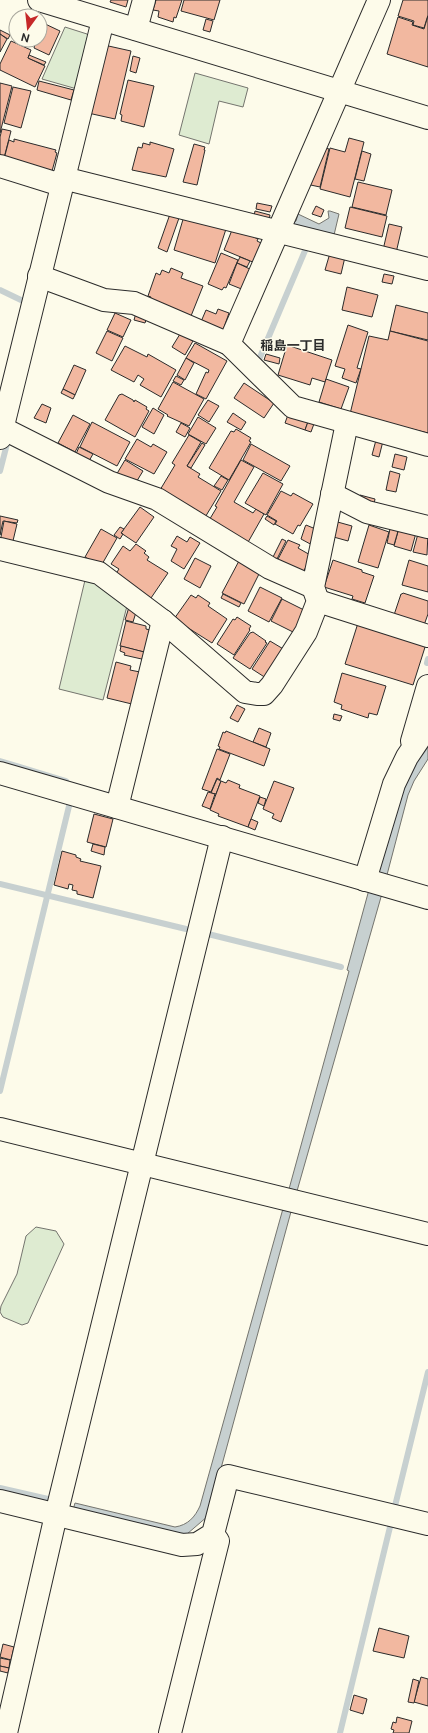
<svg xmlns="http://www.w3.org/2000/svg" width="428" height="1733" font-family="'Public Sans','Noto Sans JP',sans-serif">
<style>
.green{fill:#deebd1;stroke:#74746e}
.water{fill:#c7d0d0;stroke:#74746e}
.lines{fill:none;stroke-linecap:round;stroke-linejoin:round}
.stream{stroke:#c7d0d0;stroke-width:6}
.building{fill:#f2b8a0;stroke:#2b2b2b}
.minor-casing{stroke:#2b2b2b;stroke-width:24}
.minor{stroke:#fdfbea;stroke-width:22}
.labels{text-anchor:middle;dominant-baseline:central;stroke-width:3;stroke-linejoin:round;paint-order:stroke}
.neighbourhood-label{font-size:13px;font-weight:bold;fill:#2b2b2b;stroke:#fdfbea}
</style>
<rect width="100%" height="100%" fill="#fdfbea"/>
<!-- green -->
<g class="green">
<polygon points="65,27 87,34 89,37 77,89 42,79"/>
<polygon points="195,73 248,88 243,107 219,101 209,144 179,135"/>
<polygon points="86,576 128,602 103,700 59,689"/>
<polygon points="36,1227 56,1231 64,1244 28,1323 22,1325 3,1317 0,1312 1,1306 17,1274 26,1236"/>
</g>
<!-- water -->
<g class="water">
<polygon points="328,211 330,211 339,214 334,235 292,224 296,221 298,214 319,224 329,218"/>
<polygon points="428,740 428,759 414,781 408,795 383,890 297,1191 289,1189 349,971 347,970 396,791"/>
<path d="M284,1205L292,1208L208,1516L187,1534L177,1535L73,1510L75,1503L175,1527C188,1525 195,1517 200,1506Z"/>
</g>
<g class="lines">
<!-- stream -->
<g class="stream">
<polyline points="0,290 23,301"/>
<polyline points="258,362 307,246"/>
<polyline points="0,471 8,440"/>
<polyline points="427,663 428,659"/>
<polyline points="0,761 66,781"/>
<polyline points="0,884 186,929"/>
<polyline points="208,934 341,967"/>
<polyline points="0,1091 70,802"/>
<polyline points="0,1488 48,1499"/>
<polyline points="395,1506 428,1372"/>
<polyline points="340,1733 390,1527"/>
</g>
</g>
<!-- building -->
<g class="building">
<polygon points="111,0 128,0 126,7 110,2"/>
<polygon points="156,0 182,0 176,18 174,17 173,22 158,17 159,11 153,10"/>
<polygon points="184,0 220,0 214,20 181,11"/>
<polygon points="403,0 428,0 428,15 424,28 413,25 414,21 398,16"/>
<polygon points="428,16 428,67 387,54 398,17 413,22 412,25 424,29"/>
<polygon points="206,19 213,21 210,32 203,30"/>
<polygon points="41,22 60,31 49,55 34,48 35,45 31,44 33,40 40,40"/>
<polygon points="0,30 10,35 8,39 0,34"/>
<polygon points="0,34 7,39 0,52"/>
<polygon points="11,41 31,50 28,58 45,66 35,87 0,70 0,64"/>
<polygon points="104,45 131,51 115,119 88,113"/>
<polygon points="29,55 46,62 44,65 28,58"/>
<polygon points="133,56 140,58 136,73 130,71"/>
<polygon points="128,80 154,86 144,127 121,121 122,115 120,114"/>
<polygon points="39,81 74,90 71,100 37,90"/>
<polygon points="0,83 12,86 0,133"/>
<polygon points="13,87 31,91 21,128 4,123"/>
<polygon points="2,129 11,131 4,158 0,157 0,137"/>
<polygon points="349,138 364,142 350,197 320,189 330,148 345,152"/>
<polygon points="14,139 56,150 55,152 57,153 52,171 4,159 9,140 14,142"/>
<polygon points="150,142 174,149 166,177 132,170 138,147 142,148 143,143 150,145"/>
<polygon points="194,144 205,147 204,150 205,150 197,185 183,182"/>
<polygon points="322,147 329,149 320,187 306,184"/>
<polygon points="362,151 371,154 364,181 355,179"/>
<polygon points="358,182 392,190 386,215 352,207"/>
<polygon points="257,203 272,206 270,212 256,209"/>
<polygon points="316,206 324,210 321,217 312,214"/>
<polygon points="350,207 387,216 382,237 345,228"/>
<polygon points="255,211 270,215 269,220 254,216"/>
<polygon points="170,214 179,218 167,252 158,248"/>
<polygon points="184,216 226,229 215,263 174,250"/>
<polygon points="389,224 402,227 396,253 383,250"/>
<polygon points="232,230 240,233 241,231 258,239 257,241 263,244 255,263 224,250"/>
<polygon points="221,253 238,260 226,288 224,287 222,290 208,284"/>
<polygon points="330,253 345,257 341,274 325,270"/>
<polygon points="240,257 250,261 247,267 237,263"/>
<polygon points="237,263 252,270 244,290 229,284"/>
<polygon points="171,268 183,273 181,278 203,286 191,316 150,300 151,297 148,296 156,273 160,275 162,270 169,273"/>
<polygon points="384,274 394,276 392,284 382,282"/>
<polygon points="347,287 378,295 372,317 342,310"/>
<polygon points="396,305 428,313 428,340 390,331"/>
<polygon points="218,309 229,313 222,333 200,324 206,310 216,314"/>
<polygon points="115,313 131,320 123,337 107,330"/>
<polygon points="136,313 147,317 145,323 134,320"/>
<polygon points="348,325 368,332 357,368 361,369 356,383 342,378 345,369 335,366"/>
<polygon points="107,331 123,338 112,361 96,353"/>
<polygon points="390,331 428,341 428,433 350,414 369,336 388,340"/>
<polygon points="180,334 193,341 185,355 172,347"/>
<polygon points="195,343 227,361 206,399 196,394 206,372 208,373 209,370 186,358"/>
<polygon points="287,345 332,360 325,382 312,378 310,385 278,375"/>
<polygon points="125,346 147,357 148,354 176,370 161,397 140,385 144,379 138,375 134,382 111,370"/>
<polygon points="266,354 280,358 279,364 264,360"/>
<polygon points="186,358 194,363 185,380 177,375"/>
<polygon points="74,365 86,370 75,395 63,389"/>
<polygon points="176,376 184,380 181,385 173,381"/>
<polygon points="326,379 349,387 341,409 319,402"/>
<polygon points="173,382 204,399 189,426 167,416 168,415 158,409"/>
<polygon points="244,383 274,403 264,418 234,398"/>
<polygon points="63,389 75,395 73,399 61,393"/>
<polygon points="122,394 133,400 134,402 135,400 147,407 146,409 149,411 135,437 105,420 119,395"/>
<polygon points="208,400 219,406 209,422 198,415"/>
<polygon points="42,404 51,408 46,423 34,418"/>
<polygon points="153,408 164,415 154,434 142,427"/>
<polygon points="289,412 309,419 305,430 285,423"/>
<polygon points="233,413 246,422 241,430 227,422"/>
<polygon points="73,415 90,424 75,452 58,443"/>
<polygon points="198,417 216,428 206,444 188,434"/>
<polygon points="309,419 315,421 311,432 305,430"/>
<polygon points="92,422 130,442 117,466 80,447"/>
<polygon points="181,423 190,428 185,437 176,432"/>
<polygon points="236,429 251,438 249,441 251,442 229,480 209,468 231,431 234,432"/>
<polygon points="189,435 201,442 187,466 200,474 198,477 221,491 204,519 160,490 175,465 172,463"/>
<polygon points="137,439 151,447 153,444 167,452 154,474 125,459"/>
<polygon points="376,440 383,441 379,457 372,455"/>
<polygon points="202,443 205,445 191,468 187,466"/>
<polygon points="251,444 290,466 281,481 243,460"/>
<polygon points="79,447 93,454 89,461 76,454"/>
<polygon points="395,454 407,457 404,470 392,467"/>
<polygon points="125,460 143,471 135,484 115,477"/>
<polygon points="241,460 254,467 234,502 253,513 256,509 264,514 247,544 208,522 217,507 215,506"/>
<polygon points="390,471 400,474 396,492 386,490"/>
<polygon points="263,473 283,484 266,515 245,503"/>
<polygon points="221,476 228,480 222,490 214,486"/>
<polygon points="281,491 291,496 293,493 313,504 300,526 298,525 293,534 275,524 277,521 267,515"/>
<polygon points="360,495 375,499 374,504 359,500"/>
<polygon points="140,507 154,517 136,543 121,533"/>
<polygon points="0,516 18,520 17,523 3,521 0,535"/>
<polygon points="267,516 276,521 274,525 265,519"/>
<polygon points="4,521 17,524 12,545 0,542"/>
<polygon points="334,521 352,526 348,541 330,536"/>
<polygon points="306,525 318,530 314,546 301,539 305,527"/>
<polygon points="369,525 389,532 378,568 358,562"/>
<polygon points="120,527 124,529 121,533 123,534 120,539 114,535"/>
<polygon points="399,528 416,533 411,551 394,546"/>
<polygon points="101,529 117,538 101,566 85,557"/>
<polygon points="390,529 398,531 394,545 387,543"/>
<polygon points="419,530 428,532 427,555 413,552"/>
<polygon points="177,536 187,542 190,537 200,543 184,569 171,561 177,549 171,546"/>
<polygon points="282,539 286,541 276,561 272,559"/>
<polygon points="288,540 300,545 298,548 312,556 302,574 277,561"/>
<polygon points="136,544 146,551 144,553 149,557 147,560 168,573 151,598 115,575 119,569 111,564 123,546 130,551"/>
<polygon points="195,558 211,566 200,588 184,579"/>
<polygon points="240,559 261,570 244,604 222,593"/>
<polygon points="333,560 362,570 362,572 374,576 365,603 352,599 353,596 324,587"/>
<polygon points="409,560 428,566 428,592 402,585"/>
<polygon points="260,587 282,598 269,622 248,611"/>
<polygon points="403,593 428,601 428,614 423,628 393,618 401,594 402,594"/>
<polygon points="223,594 241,603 239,607 221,598"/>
<polygon points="191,595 196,598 198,595 210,603 208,606 227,619 212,643 174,619"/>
<polygon points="282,599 306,611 295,633 271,621"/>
<polygon points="129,607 137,609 133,622 125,620"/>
<polygon points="237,617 251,626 249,629 250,630 234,655 217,644 233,619 235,620"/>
<polygon points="126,621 146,626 146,629 154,631 148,653 120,646"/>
<polygon points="358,623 426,644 413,685 345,664"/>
<polygon points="253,632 266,641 265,642 267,643 250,669 233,658 250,633"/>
<polygon points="270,641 285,650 266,678 252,669"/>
<polygon points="121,646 148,653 146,660 124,655 125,653 120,651"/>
<polygon points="116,662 131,666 130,670 140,672 136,705 107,698"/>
<polygon points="342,673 386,686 377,715 369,713 368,718 341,709 342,705 334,702"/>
<polygon points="237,705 245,709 238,722 230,718"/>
<polygon points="334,714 342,716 340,721 333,719"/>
<polygon points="259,728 271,733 266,747 253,742"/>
<polygon points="226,731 270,749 264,766 219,749 220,747 218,746 223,732 225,733"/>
<polygon points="217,749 230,754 220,780 217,778 211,792 202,789"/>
<polygon points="217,779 221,781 216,794 211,793"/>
<polygon points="228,780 240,785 239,788 260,796 248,827 218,816 219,814 210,810 221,781 226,783"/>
<polygon points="274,781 294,788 281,822 272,818 274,814 263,809"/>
<polygon points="208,792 215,794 210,809 202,806"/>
<polygon points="260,797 266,799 264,806 258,803"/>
<polygon points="94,814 113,819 106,847 87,842"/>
<polygon points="251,819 258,822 255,830 248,827"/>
<polygon points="93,844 105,847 104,855 91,851"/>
<polygon points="62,851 76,855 76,857 81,859 80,861 101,866 93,898 77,894 77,891 72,890 73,885 69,884 68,889 54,885"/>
<polygon points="379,1628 409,1636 404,1658 373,1651"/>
<polygon points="3,1644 14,1647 11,1660 0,1657"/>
<polygon points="0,1658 10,1660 9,1668 0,1666"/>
<polygon points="0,1666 9,1668 8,1673 0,1671"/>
<polygon points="421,1677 428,1679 428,1706 414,1702"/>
<polygon points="413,1679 419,1681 414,1703 408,1702"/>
<polygon points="354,1695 367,1699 363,1714 350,1710"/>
<polygon points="397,1717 412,1721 409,1733 393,1733 394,1730 391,1729 393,1722 396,1723"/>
</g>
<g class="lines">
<!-- minor casing -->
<g class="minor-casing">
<g id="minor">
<polyline points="39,0 428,118"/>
<polyline points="136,29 144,0"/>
<polyline points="0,166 61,185"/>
<polyline points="63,178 428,269"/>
<polyline points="39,276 104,300 134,303 229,344 293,407 428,445"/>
<polyline points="229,344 379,0"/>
<polyline points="0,427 109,482 157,499 270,568 313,587"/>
<polyline points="0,438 103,20"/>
<polyline points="332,494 367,512 428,527"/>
<polyline points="0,549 99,573 163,621 245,692 257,694 264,694 272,685 306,632 318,601 313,587 347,423"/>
<polyline points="318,601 428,636"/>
<polyline points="412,741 428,686"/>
<polyline points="0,773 428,898"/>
<polyline points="117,807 163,621"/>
<polyline points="365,880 394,784 407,757 428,726"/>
<polyline points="0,1129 428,1234"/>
<polyline points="0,1501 182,1545 197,1544 213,1534 228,1476 428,1524"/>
<polyline points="6,1733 56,1515 222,837"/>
<polyline points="170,1733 218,1541 213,1534"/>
</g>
</g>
<!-- minor -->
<use href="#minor" class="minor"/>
</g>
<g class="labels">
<!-- neighbourhood labels -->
<g class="neighbourhood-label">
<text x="293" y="345">稲島一丁目</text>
</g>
</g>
<!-- north arrow -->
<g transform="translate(28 28) rotate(195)"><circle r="19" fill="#fdfbea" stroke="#a9a89e"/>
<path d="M0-3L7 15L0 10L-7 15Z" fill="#c62828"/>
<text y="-6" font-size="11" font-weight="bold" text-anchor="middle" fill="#2b2b2b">N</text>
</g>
</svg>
